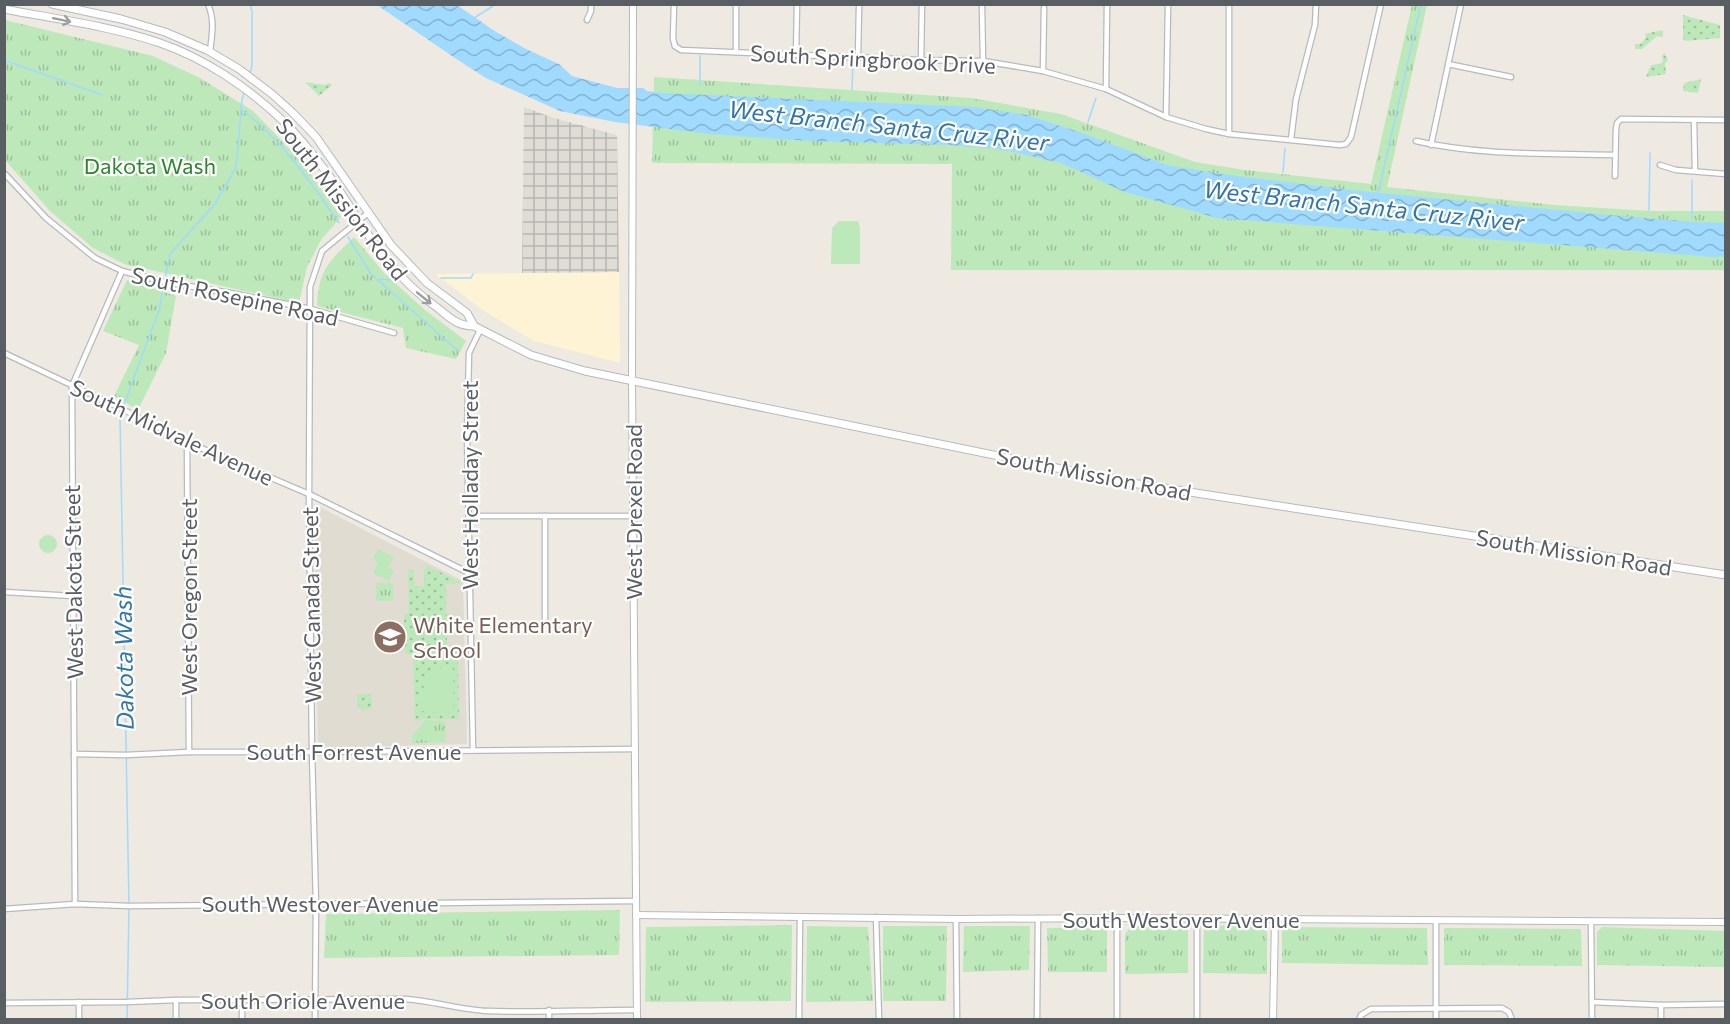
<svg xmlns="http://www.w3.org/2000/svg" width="1730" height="1024" font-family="Commissioner,sans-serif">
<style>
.commercial{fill:#fff3d5}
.industrial{fill:url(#industrial-grid)}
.education{fill:#e0dcd1}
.grass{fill:url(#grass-dots)}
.park{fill:url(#park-tufts)}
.pitch{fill:#bde8ba}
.water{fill:url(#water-waves)}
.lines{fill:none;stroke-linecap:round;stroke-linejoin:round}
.stream{stroke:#a0daff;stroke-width:1.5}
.minor-casing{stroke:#b6babf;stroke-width:7}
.tertiary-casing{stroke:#b6babf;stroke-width:8}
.secondary-casing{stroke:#b5b9bf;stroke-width:9}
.minor{stroke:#fff;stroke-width:4.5}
.tertiary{stroke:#fff;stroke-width:6}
.secondary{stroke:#fff;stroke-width:7}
.oneway{stroke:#9b9ea1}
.labels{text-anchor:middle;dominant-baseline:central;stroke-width:4.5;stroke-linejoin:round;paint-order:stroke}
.street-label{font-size:22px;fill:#595e63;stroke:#fff}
.park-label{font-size:22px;fill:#2e872e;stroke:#fff}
.education-label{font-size:22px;fill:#785e54;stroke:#fff;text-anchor:start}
.water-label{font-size:24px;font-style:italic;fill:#3276b0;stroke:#fff}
</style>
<defs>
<pattern id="industrial-grid" width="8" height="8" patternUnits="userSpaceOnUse" patternTransform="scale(1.5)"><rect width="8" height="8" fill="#dedcd5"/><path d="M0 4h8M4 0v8" fill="none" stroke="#b7b6b0"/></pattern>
<pattern id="grass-dots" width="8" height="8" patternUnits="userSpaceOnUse" patternTransform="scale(1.5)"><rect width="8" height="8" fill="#bde8ba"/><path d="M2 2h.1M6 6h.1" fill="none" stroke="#9dbf9b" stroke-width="1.8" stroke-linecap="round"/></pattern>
<pattern id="park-tufts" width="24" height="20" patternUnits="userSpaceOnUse" patternTransform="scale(1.5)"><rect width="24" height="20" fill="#bde8ba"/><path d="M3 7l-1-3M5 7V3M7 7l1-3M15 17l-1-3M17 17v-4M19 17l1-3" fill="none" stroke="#9dbf9b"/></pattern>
<pattern id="water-waves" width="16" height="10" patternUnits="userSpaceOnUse" patternTransform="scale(1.5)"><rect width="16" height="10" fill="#a0daff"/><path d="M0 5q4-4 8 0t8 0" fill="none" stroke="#85b4d2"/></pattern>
</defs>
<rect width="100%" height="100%" fill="#eeeae1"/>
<!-- commercial -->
<polygon class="commercial" points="619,272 620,363 534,341 484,311 435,274"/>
<!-- industrial -->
<polygon class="industrial" points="524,107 554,118 617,135 619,272 522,273"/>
<!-- education -->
<polygon class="education" points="314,504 463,581 467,744 318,748"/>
<!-- grass -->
<g class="grass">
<polygon points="1683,15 1720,25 1720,38 1685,41 1683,38"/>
<polygon points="1663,30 1663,37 1657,36 1642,49 1635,49 1635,44 1640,44 1646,38 1645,34"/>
<polygon points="1664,53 1668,60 1665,63 1666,74 1646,77 1651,65 1660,64 1663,61 1662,56"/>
<polygon points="1701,79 1698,93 1683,91 1684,83"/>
<polygon points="305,82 325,85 329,83 332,85 319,96"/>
<polygon points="427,566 463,583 446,584 447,649 458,649 459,719 423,719 415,721 413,654 405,654 404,614 409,613 408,569 414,570 415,586 424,586 424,570"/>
<polygon points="357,694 371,694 372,708 364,710 358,708"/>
</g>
<!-- park -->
<g class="park">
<polygon points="1412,5 1427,5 1387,187 1554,205 1650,211 1725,211 1725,270 951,270 952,164 652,163 654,77 971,98 1061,114 1195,162 1245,170 1371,184"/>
<polygon points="5,20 153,56 200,78 253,111 303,163 341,217 321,240 307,267 299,303 124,264 93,248 50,211 5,160"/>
<path d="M354,237L384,273L425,310L466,341L456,359L406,348L403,328L317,306C319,268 329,262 354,237Z"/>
<polygon points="127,280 176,296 166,353 138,410 114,396 139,345 103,331"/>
<rect x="376" y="583" width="17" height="18"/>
<polygon points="425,720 446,721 445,742 412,743 412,736"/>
<polygon points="620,910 619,955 324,958 326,914"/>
<polygon points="792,925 791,1001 645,1002 646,927"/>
<polygon points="1260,925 1267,932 1267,974 1203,973 1204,926"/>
<polygon points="807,926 868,927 873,1001 806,1002"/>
<polygon points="883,926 947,926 946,1001 883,1001"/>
<polygon points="964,926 1030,926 1029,970 963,972"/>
<polygon points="1131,926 1188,927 1188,973 1125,974 1125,934"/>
<polygon points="1107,927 1107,972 1048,972 1047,928"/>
<polygon points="1282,927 1427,928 1428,965 1282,963"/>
<polygon points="1602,927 1725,931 1725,967 1597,965 1597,932"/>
<polygon points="1444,928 1581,929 1582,966 1444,965"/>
</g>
<!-- pitch -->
<g class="pitch">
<polygon points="839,221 858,221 860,228 860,264 831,264 832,228"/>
<circle cx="48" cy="544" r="9"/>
<polygon points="378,549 394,557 388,567 394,570 389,581 373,573 378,562 373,559"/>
<path d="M445,666H453L454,711L448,713L417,711C418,692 428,674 445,666Z"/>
</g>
<!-- water -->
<polygon class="water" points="377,5 457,5 493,30 526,49 559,64 572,76 617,88 643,88 647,91 662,93 974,107 1027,115 1082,133 1167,165 1221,174 1360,191 1609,215 1695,222 1725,223 1725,256 1714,257 1217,218 1125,192 1061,163 999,149 950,145 811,141 709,134 615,122 560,111 486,78 455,58"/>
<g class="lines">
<!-- stream -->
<g class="stream">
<polyline points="250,4 252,12 252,66 250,73"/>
<polyline points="474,18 496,4"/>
<polyline points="700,56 700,84"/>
<polyline points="4,60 102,95"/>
<polyline points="852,90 853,63"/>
<path d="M241,109C283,141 309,180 339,223"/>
<polyline points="1088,122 1096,98"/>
<polyline points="1283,172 1285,148"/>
<polyline points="1378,194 1421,4"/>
<polyline points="1649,210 1650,153"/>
<polyline points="1692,218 1692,180"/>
<polyline points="348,237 371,274 458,351"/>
<polyline points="441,278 471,278 473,274"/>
<polyline points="165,279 170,254 214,205 236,168 242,100 244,92"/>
<polyline points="379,279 390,280"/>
<polyline points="123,407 159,310 164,284"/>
<polyline points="121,412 120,417 129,906 127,1020"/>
</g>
<!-- minor casing -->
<g class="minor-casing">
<g id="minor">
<path d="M208,4C215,21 212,34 210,52"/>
<polyline points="674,4 673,39 675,46"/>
<polyline points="736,4 736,52"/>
<polyline points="982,7 983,61"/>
<polyline points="587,20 591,11 591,4"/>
<polyline points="675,46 681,50 921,60 983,61 1043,71 1106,89 1166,117 1206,129 1229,134 1340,145 1346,144 1351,137 1381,4"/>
<polyline points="796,55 797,4"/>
<polyline points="858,57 859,7"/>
<polyline points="921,60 922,4"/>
<polyline points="1448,64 1511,77"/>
<polyline points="1043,71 1044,8"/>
<polyline points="1106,89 1107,4"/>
<polyline points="1166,117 1168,6"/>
<polyline points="1694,120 1695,171"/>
<polyline points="1229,134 1229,4"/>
<polyline points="1291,139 1296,99 1315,25 1316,4"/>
<path d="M1416,141C1481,156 1549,153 1615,155"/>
<polyline points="1431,145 1461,4"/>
<polyline points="1660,165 1676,170 1726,174"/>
<polyline points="4,173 46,218 95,258 122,271 165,282 236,294 311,309 394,333"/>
<polyline points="1615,176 1616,129 1617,123 1621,119 1726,120"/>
<polyline points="4,353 122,409 187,442 309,494 469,573"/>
<polyline points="187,442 189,752"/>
<polyline points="469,516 633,516"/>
<polyline points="545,516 545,621"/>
<polyline points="4,592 73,596"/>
<polyline points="473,750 467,434 469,353 480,330"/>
<polyline points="74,754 126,755 189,752 312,752 635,749"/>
<polyline points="75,904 72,386 122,271"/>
<polyline points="4,909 75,904 129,906 636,901"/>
<polyline points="876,917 879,1020"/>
<polyline points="956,919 957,1020"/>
<polyline points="1591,921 1592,1020"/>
<polyline points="242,1000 242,1020"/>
<polyline points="1592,1002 1661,1005 1726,1004"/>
<path d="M4,1003L127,1002L176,1000L406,999C434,1001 460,1010 488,1011C537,1013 587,1010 637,1010"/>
<polyline points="549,1010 549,1020"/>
<polyline points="79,1020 79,1002"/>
<polyline points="176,1020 176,1000"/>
<polyline points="315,1020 316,904 312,752 309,494 310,287 322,251 368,213"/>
<polyline points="799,1020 800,917"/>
<polyline points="1037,1020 1038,918"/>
<polyline points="1117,1020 1117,918"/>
<polyline points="1197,1020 1197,919"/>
<polyline points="1359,1020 1361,1015 1371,1009 1502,1008 1509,1012 1512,1020"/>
<polyline points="1436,1020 1436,920"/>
<polyline points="1661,1020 1661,1005"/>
</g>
</g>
<!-- tertiary casing -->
<g class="tertiary-casing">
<g id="tertiary">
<polyline points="633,4 632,380 637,1020"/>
<polyline points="636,915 956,919 1117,918 1726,922"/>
<polyline points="1273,1020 1275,920"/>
</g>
</g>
<!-- secondary casing -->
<g class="secondary-casing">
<g id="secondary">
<polyline points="52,4 121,19 165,32 207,50 239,69 272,94 293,113 316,137 391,245 427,283 467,313 474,326 531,355 585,371 1125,482 1726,575"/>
<path d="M4,9C56,19 110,26 160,43C204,58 249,88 283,121C298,135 311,152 324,169C346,198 363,231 386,259C401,278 419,295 439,309C451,319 458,326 474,326"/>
</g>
</g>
<!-- minor -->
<use href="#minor" class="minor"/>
<!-- tertiary -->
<use href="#tertiary" class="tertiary"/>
<!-- secondary -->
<use href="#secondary" class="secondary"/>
</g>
<!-- one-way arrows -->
<defs><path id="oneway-shaft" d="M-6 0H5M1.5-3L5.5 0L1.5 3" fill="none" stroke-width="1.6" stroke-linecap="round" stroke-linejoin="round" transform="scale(1.5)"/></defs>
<g class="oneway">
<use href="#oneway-shaft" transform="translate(62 20) rotate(12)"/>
<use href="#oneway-shaft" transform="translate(424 298) rotate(39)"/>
</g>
<!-- icons -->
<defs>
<g id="school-disc" transform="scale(1.725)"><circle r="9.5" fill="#8d6e63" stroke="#fff"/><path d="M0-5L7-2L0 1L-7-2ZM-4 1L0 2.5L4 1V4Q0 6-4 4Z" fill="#fff"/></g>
</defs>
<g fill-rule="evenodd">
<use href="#school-disc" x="390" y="637"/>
</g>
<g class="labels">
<!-- street labels -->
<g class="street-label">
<text transform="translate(873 59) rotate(3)">South Springbrook Drive</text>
<text transform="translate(342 199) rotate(52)">South Mission Road</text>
<text transform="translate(235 296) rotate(12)">South Rosepine Road</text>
<text transform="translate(172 432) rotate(25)">South Midvale Avenue</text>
<text transform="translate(1094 474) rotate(11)">South Mission Road</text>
<text transform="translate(469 485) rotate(-90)">West Holladay Street</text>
<text transform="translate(633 512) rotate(-90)">West Drexel Road</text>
<text transform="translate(1574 552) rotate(9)">South Mission Road</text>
<text transform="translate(73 582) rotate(-91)">West Dakota Street</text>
<text transform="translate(188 597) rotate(-90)">West Oregon Street</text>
<text transform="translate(311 605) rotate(-91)">West Canada Street</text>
<text x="354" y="751">South Forrest Avenue</text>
<text x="320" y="903">South Westover Avenue</text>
<text x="1181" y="919">South Westover Avenue</text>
<text x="303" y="1000">South Oriole Avenue</text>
</g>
<!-- park labels -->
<g class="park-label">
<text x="150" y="165">Dakota Wash</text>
</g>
<!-- education labels -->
<g class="education-label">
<text x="413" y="624">White Elementary<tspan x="413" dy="25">School</tspan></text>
</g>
<!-- water labels -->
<g class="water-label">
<text transform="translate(889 125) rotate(6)">West Branch Santa Cruz River</text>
<text transform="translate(1364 205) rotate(6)">West Branch Santa Cruz River</text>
<text transform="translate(123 658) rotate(-91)">Dakota Wash</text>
</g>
</g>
<!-- border -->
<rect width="1730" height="1024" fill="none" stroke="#595e63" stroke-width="12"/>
</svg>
